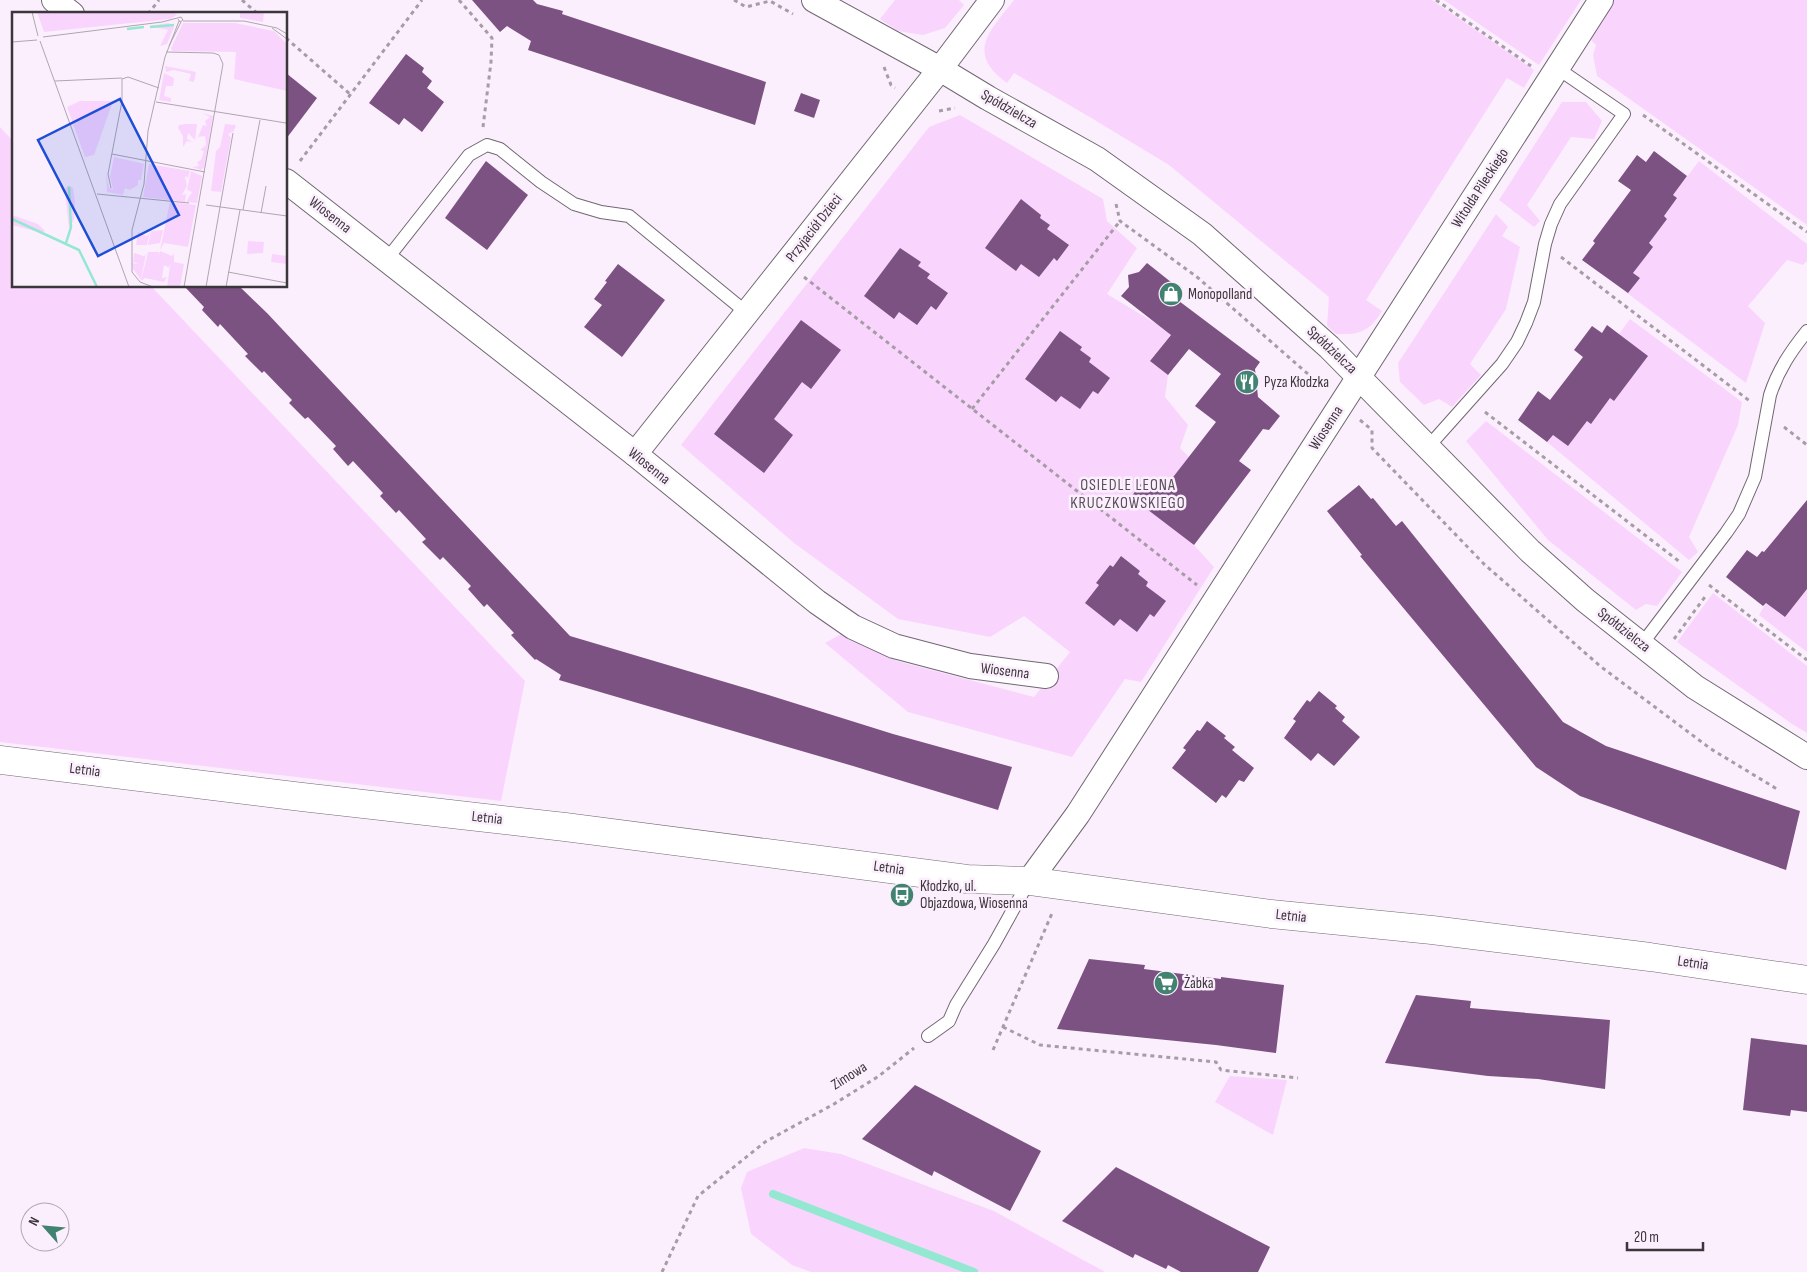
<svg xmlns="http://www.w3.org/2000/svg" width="1807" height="1272" font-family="'Sofia Sans Condensed',sans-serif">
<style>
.green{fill:#f9d5fe}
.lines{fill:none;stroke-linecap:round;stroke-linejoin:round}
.stream{stroke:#94e8d1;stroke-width:8}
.building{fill:#7b5281}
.lane-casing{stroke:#716773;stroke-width:14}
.street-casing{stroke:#716773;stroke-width:26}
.secondary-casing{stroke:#716773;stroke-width:29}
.path{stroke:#a69ca6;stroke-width:3;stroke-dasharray:4 4;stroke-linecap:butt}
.lane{stroke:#fff;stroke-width:12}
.street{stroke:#fff;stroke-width:24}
.secondary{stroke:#fff;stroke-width:28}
.labels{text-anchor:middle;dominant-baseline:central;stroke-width:5;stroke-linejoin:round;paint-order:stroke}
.street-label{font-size:15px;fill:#3b363b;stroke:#fceffd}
.poi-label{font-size:15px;fill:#3b363b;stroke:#fceffd;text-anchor:start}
.neighbourhood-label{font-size:16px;letter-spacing:1px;fill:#594f5a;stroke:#fceffd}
.inset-river{fill:none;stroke:#94e8d1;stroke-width:2.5}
.inset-road{fill:none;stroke:#afa5af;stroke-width:1}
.view{fill:#1d4ed8;fill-opacity:0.15;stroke:#1d4ed8;stroke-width:2.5}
.inset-edge{fill:none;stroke:#3b363b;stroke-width:2.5}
</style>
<rect width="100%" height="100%" fill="#fceffd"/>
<!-- green -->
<g class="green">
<polygon points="895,0 959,0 964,5 945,28 923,35 898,31 880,19"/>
<path d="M1014,0H1432L1534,70L1524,88L1507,78L1366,300L1382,311C1369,332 1360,335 1336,334L1327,326L1329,297L1169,165L1088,116L1014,73L1007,83C965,53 990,31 1014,0Z"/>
<polygon points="1444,0 1581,0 1539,65"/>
<polygon points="1614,0 1807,0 1807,225 1597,76 1593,55 1596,45 1589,38"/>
<polygon points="1562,102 1586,102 1602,121 1594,139 1571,137 1527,205 1540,221 1534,227 1499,200"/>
<polygon points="960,115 1103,199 1107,221 1137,248 1107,294 1155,323 1175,329 1150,361 1168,375 1165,397 1188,425 1180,448 1189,457 1163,490 1146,477 1131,497 1194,545 1214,567 1141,682 1125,679 1072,757 908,712 825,643 843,633 897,661 1034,697 1070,652 1024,616 990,637 898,619 794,543 681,445 929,127"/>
<polygon points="0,127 14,142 14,286 151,286 525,681 501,801 0,742"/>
<polygon points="1699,161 1807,244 1807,261 1803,265 1787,260 1748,306 1765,323 1746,383 1610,280 1631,289 1640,278 1633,273 1649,243 1667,219 1664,216 1677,198 1673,195"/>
<polygon points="1496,214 1508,227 1502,236 1520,247 1506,309 1470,364 1481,375 1452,407 1439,399 1424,405 1400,382 1398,363"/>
<polygon points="1630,319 1742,402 1738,425 1689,537 1698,552 1689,560 1547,442 1553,435 1568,446 1587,421 1610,398 1614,401 1629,342 1619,334"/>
<polygon points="1486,421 1682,572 1657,606 1646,604 1636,610 1548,540 1466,441"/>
<polygon points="1807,589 1807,652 1759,615 1766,603 1785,617"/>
<polygon points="1713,593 1807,666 1807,733 1792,724 1677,642"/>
<polygon points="1230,1076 1287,1080 1273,1135 1215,1102"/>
<polygon points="804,1148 841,1154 994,1211 1105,1272 811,1272 792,1265 751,1234 741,1188 747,1172"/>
</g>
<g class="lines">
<!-- stream -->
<polyline class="stream" points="773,1194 974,1272"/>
</g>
<!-- building -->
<g class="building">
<polygon points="472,0 533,0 537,4 563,11 562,14 766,82 755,125 528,50 531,41 507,26 500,32"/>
<polygon points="406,54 424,68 422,72 432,81 427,88 444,102 422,132 404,118 399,125 369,103"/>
<polygon points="286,73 317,98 286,139"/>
<polygon points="801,93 820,100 814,118 794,111"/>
<polygon points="1654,151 1687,176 1673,195 1677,198 1664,216 1667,219 1649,243 1653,247 1633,273 1640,278 1628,293 1582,260 1595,243 1593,241 1631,190 1618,181 1637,155 1646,162"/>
<polygon points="486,161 528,195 487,250 445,218"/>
<polygon points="1021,199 1041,215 1040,218 1050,225 1047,229 1069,245 1057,261 1054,258 1039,277 1021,264 1016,271 985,248"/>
<polygon points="900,248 921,262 918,266 930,274 927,278 948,293 936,310 931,306 917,325 899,312 894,319 864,296"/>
<polygon points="1147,263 1181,290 1175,298 1260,362 1255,369 1258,397 1280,416 1269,430 1263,429 1239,461 1251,470 1194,545 1131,497 1146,477 1163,490 1216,422 1195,406 1221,374 1189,349 1168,375 1150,361 1171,335 1121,296 1129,287 1128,275 1139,272"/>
<polygon points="618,264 665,300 622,357 584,327 602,305 594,299 607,282 605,281"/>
<polygon points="184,286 239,286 267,313 570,636 752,690 893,734 1012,767 998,810 853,766 559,680 561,675 536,659 535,660 511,635 514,633 487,604 484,607 468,589 471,586 443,557 440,560 422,542 426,539 399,510 396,513 380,496 383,493 353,461 348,466 333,449 336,446 308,417 305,419 289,403 292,400 264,371 262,373 245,356 248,354 220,324 218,327 202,310 204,307"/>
<polygon points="801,320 841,350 811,389 802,382 774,419 793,435 764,473 714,434"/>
<polygon points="1607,325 1648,356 1614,401 1610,398 1591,424 1587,421 1568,446 1553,435 1547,442 1518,420 1538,391 1550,400 1583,357 1574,350 1592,326 1602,333"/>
<polygon points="1060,331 1082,347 1080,350 1091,358 1089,362 1110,378 1098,394 1093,391 1080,409 1061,396 1056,402 1025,379"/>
<polygon points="1359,485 1371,499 1373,498 1396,526 1402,521 1563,722 1606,746 1800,811 1786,870 1580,796 1536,767 1360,556 1362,555 1327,511"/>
<polygon points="1807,500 1807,589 1785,617 1766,603 1763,606 1726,577 1747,550 1757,557 1762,551 1764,552"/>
<polygon points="1121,556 1140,571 1138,574 1148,582 1146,586 1166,601 1154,617 1150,614 1137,632 1120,619 1114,626 1085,603 1099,585 1096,583 1110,565 1113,567"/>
<polygon points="1319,691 1337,706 1335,708 1345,717 1342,721 1360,737 1334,766 1318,753 1311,761 1284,738 1296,721 1293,719 1307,700 1310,702"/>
<polygon points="1207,721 1226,736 1224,738 1235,747 1232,750 1254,768 1244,782 1239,780 1226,798 1222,795 1216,803 1172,768 1186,750 1183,748 1197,730 1200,731"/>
<polygon points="1089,959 1145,965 1144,969 1221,979 1221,977 1284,985 1276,1053 1216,1045 1057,1029"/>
<polygon points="1416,995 1471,1001 1470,1008 1610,1020 1605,1089 1538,1079 1488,1076 1385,1063"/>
<polygon points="1751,1038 1807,1045 1807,1112 1791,1110 1790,1116 1743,1110"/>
<polygon points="915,1085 1041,1151 1010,1211 934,1171 932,1176 862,1139"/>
<polygon points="1116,1167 1270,1247 1258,1272 1181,1272 1168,1265 1166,1269 1135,1254 1133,1258 1062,1221"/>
</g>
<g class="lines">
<!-- lane casing -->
<g class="lane-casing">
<g id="lane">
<polyline points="387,259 469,155 487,145 500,149 541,182 574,204 601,212 629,216 747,313"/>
<polyline points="1428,447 1502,364 1517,342 1526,323 1534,302 1545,244 1551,224 1560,204 1624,114 1557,68"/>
<path d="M1642,644L1726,533L1739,514L1755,477L1770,395C1778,370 1791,351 1807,331"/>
<polyline points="928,1036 949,1021 956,1005 994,944 1029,881"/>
</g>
</g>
<!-- street casing -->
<g class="street-casing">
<g id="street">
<polyline points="54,0 72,14"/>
<polyline points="814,0 940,69 988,98 1097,159 1202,234 1329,347 1530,551 1585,600 1695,687 1807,757"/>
<polyline points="286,181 635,454 817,602 853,627 894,646 970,666 1046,676"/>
<polyline points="635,454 940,69 992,0"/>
<polyline points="1029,881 1078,814 1601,0"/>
</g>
</g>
<!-- secondary casing -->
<g class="secondary-casing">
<polyline id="secondary" points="0,760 302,797 565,827 967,879 1029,881 1271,914 1432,930 1650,957 1807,980"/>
</g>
<!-- path -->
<g class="path">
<polyline points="242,0 258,14"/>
<polyline points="459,0 492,38 491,62 483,127"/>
<polyline points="734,0 746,7 770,1 793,14"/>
<polyline points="1436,0 1531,66"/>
<polyline points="148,14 159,0"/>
<polyline points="286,38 351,95"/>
<polyline points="884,67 891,85 895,88"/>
<polyline points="939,111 955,108"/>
<polyline points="1643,115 1807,232"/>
<polyline points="300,161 422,0"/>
<polyline points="1116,204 1120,221 1197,277 1324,388"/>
<polyline points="1561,257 1751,402"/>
<polyline points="804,277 1197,585"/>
<polyline points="972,409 1120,221"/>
<polyline points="1485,412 1680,562"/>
<polyline points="1360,420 1372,430 1372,448 1484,564 1600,666 1711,749 1777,789"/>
<polyline points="1784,427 1807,445"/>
<polyline points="1709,585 1807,660"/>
<polyline points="1674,639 1707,594"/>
<polyline points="1003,1027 1040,1045 1216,1062 1221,1070 1298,1078"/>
<polyline points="993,1050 1053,911"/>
<polyline points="662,1272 698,1196 765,1142 834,1104 879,1076 914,1048"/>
</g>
<!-- lane -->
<use href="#lane" class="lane"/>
<!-- street -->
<use href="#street" class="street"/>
<!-- secondary -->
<use href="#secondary" class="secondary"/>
</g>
<!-- icons -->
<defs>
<g id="shop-disc" transform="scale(1.25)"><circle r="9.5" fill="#418271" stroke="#fceffd"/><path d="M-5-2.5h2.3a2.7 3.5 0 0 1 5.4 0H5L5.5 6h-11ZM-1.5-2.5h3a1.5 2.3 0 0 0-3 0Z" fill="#fff"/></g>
<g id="restaurant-disc" transform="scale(1.25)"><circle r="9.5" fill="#418271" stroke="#fceffd"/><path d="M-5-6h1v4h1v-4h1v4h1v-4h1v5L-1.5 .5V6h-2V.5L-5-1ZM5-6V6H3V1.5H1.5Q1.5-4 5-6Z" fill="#fff"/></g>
<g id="bus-disc" transform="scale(1.25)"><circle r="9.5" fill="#418271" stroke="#fceffd"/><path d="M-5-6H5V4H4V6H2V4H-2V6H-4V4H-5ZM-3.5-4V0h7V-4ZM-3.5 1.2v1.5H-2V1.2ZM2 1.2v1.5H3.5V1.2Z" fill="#fff"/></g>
<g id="supermarket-disc" transform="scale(1.25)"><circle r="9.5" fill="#418271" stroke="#fceffd"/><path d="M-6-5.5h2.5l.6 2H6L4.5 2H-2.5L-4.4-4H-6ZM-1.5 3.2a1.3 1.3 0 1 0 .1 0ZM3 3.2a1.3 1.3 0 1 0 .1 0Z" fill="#fff"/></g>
</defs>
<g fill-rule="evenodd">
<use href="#shop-disc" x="1171" y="294"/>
<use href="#restaurant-disc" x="1247" y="382"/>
<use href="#bus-disc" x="902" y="895"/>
<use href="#supermarket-disc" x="1166" y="983"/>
</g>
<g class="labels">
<!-- street labels -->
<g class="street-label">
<text transform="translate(1009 109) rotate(30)">Spółdzielcza</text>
<text transform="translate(1480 188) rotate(-57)">Witolda Pileckiego</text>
<text transform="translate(330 215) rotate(38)">Wiosenna</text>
<text transform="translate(814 228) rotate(-52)">Przyjaciół Dzieci</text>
<text transform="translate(1332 350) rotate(43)">Spółdzielcza</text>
<text transform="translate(1326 428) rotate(-57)">Wiosenna</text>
<text transform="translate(649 466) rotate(39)">Wiosenna</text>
<text transform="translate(1624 630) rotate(38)">Spółdzielcza</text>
<text transform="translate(1005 671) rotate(7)">Wiosenna</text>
<text transform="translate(85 770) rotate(7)">Letnia</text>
<text transform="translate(487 818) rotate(6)">Letnia</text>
<text transform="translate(889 868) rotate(8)">Letnia</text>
<text transform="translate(1291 916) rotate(6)">Letnia</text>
<text transform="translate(1693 963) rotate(8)">Letnia</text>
<text transform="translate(849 1076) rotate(-32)">Zimowa</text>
</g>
<!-- poi labels -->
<g class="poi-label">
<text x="1188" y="294">Monopolland</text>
<text x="1264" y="382">Pyza Kłodzka</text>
<text x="920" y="886">Kłodzko, ul.<tspan x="920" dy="17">Objazdowa, Wiosenna</tspan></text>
<text x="1184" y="983">Żabka</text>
</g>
<!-- neighbourhood labels -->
<g class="neighbourhood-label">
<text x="1128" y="485">OSIEDLE LEONA<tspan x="1128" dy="18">KRUCZKOWSKIEGO</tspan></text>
</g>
</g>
<!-- overview -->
<g transform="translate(12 12)">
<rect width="275" height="275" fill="#fceffd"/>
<path d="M25,0H161L165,3L158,7L32,20ZM228,0H252L251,10L228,6ZM157,11L162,15L155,32L148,34L156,18L137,14ZM171,11H223L262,19L275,32V79L222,67L224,40L160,39L159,36ZM153,54L184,60L182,70L177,69L179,62L162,58L154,60ZM152,61L162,66L161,74H154L152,84L159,86V90L147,88ZM68,89H101L82,143L73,145L55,95ZM190,101L201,104L192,156L189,158L180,155L187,154L185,150L189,148L192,139L188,138L194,133L193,124L186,125L191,113L195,114L193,109L198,105ZM174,112H185L183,128L176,121L175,127L181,130L175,129L171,135V124L166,116L167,113ZM213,112L224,113L222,119L216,122L219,126L209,180L199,179L204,139L208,135ZM102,145L132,152L129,168H126V173L118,178L113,176L111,183L95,180L94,161L97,176L101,177L98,165ZM137,152L178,159L176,166L173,164L175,174L170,183L174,182L173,190L131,185ZM179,159L190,164L185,191L174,190L180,180L175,178ZM56,173L61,176L63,190L62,207L57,217L53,179ZM158,190L184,193L176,235L152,231L148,238ZM0,203L26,212L33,219L31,221L0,213ZM151,218L148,231L136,233L139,219ZM126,220L135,224L138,220L135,233H124ZM236,229L252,230L251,241L235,242ZM148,239L160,244L162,241V250L172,252L168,275H155L158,254L157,253V256L152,253L150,266L155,265L152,270L133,266L129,269L136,240H147V243ZM122,241L132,244L134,242L129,268L121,257L120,251L127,252L121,250ZM260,242L275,244V252L259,250Z" fill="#f9d5fe"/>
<path class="inset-river" d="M138,15L162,13M115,17L132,15M0,207L67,238L85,275M54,231L59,215L57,175"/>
<path class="inset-road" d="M20,0L26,24M171,9H232L265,16L275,22M260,16L275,27M31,25L150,10L169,5L171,8L168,10L166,7M28,29L117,275M0,30L25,28M157,34L169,10M154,40L201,41L207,43L211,52L172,275M43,69L110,66M144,90L274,111M100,142L193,160M99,176L96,162L110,89V67L116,65L147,76M85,182L177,191M194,193L275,204M231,198L248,108M249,201L254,174M216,260L275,271M141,275L128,270L120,260V218L132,172L136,119L153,45L167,9M194,275L221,121M214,275L228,198"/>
<path class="view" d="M108,87L167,203L86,244L26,128Z"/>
<rect width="275" height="275" class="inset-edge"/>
</g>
<!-- north arrow -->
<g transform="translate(45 1227) rotate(297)"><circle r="24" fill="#fceffd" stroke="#afa5af"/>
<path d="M0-4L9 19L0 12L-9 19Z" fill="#418271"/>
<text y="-8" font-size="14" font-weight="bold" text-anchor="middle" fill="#3b363b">N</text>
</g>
<!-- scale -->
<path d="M1627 1242v8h76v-8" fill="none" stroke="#3b363b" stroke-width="2.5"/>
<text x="1634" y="1242" font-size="15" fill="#3b363b" stroke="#fceffd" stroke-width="4" paint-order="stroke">20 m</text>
</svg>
